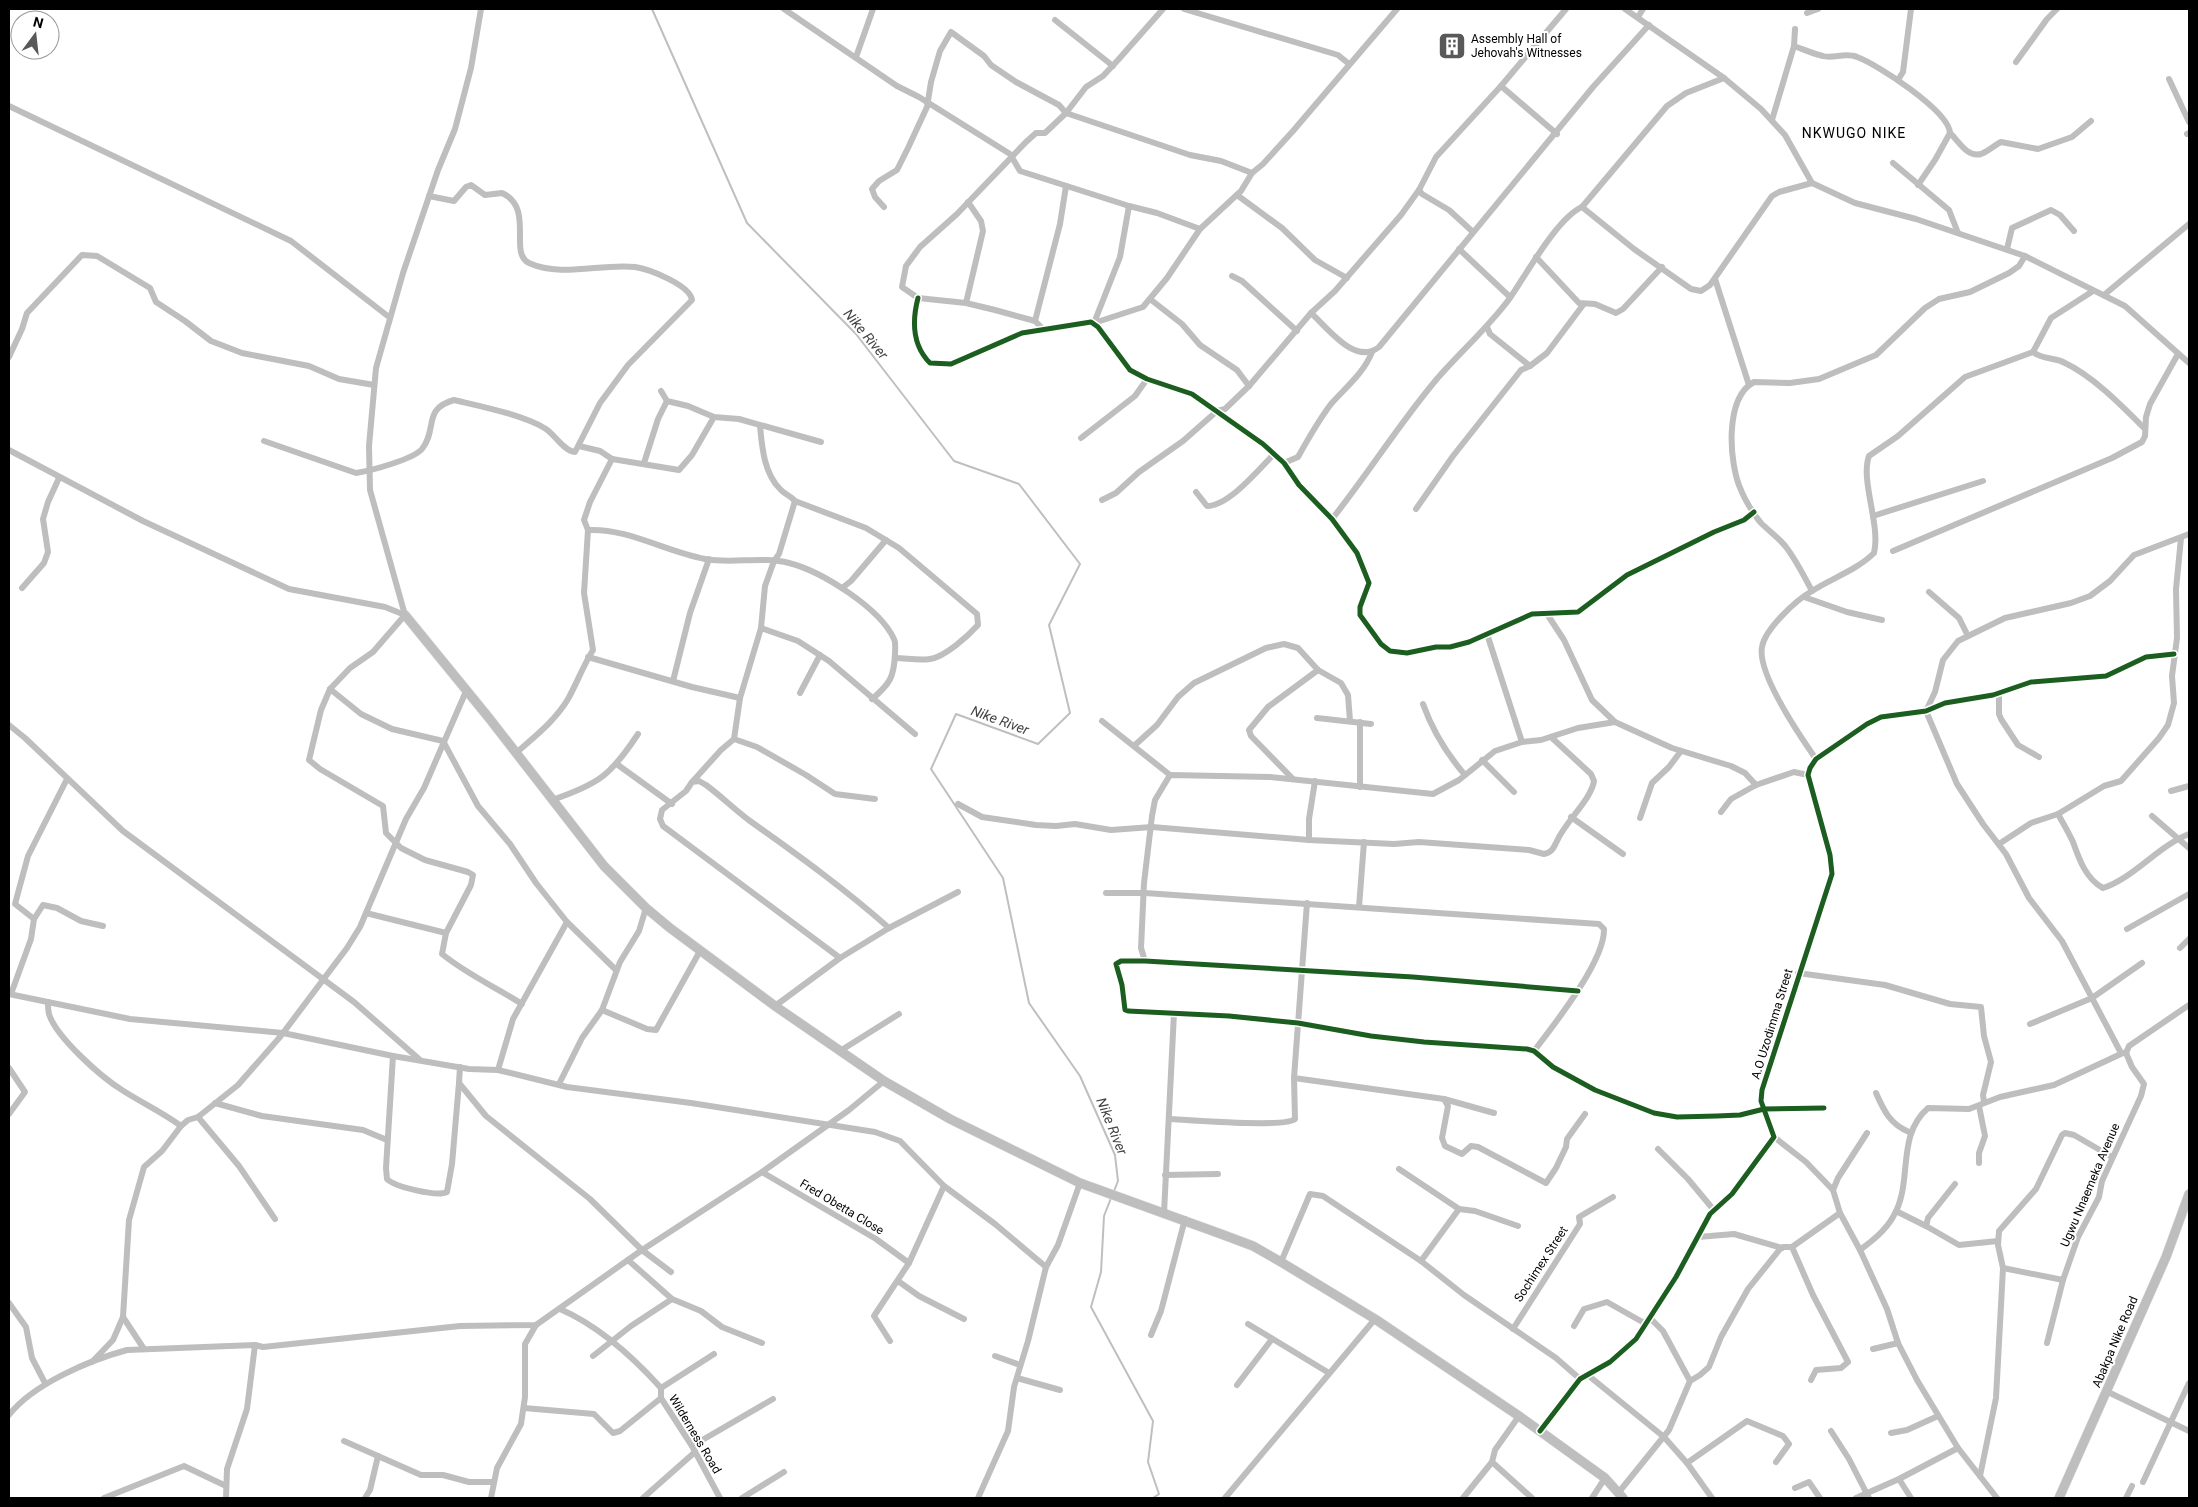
<svg xmlns="http://www.w3.org/2000/svg" width="2198" height="1507" font-family="Roboto,sans-serif">
<style>
.lines{fill:none;stroke-linecap:round;stroke-linejoin:round}
.stream{stroke:#bfbfbf;stroke-width:2}
.major-casing{stroke:#dbdbdb;stroke-width:10}
.minor{stroke:#bebebe;stroke-width:6}
.major{stroke:#bebebe;stroke-width:9}
.cycleway-casing{stroke:#fff;stroke-width:8}
.cycleway{stroke:#1b5e20;stroke-width:5}
.labels{text-anchor:middle;dominant-baseline:central;stroke-width:4;stroke-linejoin:round;paint-order:stroke}
.poi-label{font-size:12px;fill:#000;stroke:#fff;text-anchor:start}
.street-label{font-size:12px;fill:#000;stroke:#fff}
.neighbourhood-label{font-size:14px;letter-spacing:1px;fill:#000;stroke:#fff}
.water-label{font-size:14px;font-style:italic;fill:#444;stroke:#fff}
</style>
<rect width="100%" height="100%" fill="#fff"/>
<g class="lines">
<!-- stream -->
<g class="stream">
<polyline points="652,9 747,223 856,334 954,461 1019,484 1080,564 1049,625 1070,713 1038,744 956,714 931,769 1003,878 1029,1003 1080,1076 1115,1155 1118,1181 1114,1191"/>
<polyline points="1111,1198 1104,1216 1101,1272 1091,1307 1153,1421 1148,1462 1159,1494 1153,1498"/>
</g>
<!-- major casing -->
<g class="major-casing">
<g id="major">
<polyline points="405,615 489,718 604,866 646,908 670,928 775,1006 884,1081 950,1119 1080,1183 1221,1234 1253,1246 1281,1262 1375,1319 1519,1416 1605,1478 1623,1498"/>
<polyline points="2059,1498 2166,1257 2189,1194"/>
</g>
</g>
<!-- minor -->
<g class="minor">
<polyline points="784,9 897,86 919,97 1010,154 1020,171 1129,206 1157,213 1200,229"/>
<polyline points="1184,9 1338,55 1349,64"/>
<polyline points="1625,9 1724,78 1761,109 1785,135 1812,183 1855,203 1916,219 2025,256 2125,306 2189,363"/>
<polyline points="1807,13 1818,9"/>
<polyline points="1638,17 1643,9"/>
<polyline points="1055,20 1113,66"/>
<path d="M1794,46C1803,49 1813,54 1823,56C1833,59 1846,52 1857,57C1877,64 1949,111 1950,133L1935,160L1918,185"/>
<polyline points="856,57 873,9"/>
<polyline points="2016,62 2047,19 2057,9"/>
<polyline points="2169,79 2189,122"/>
<polyline points="1898,80 1903,72 1911,9"/>
<polyline points="1501,86 1557,134"/>
<polyline points="9,106 291,241 389,317"/>
<polyline points="1772,120 1794,46 1795,29"/>
<path d="M1950,133C1958,140 1967,158 1981,154C1987,152 1995,145 2001,142L2038,149L2072,137L2091,121"/>
<polyline points="2187,134 2189,133"/>
<polyline points="1893,163 1949,210 1958,233"/>
<polyline points="1419,190 1422,194 1449,210 1473,232"/>
<polyline points="1237,195 1282,228 1315,260 1347,278"/>
<polyline points="884,207 875,197 872,189 879,181 897,170 908,148 927,107 931,82 940,51 951,32 984,56 991,65 1016,82 1059,105 1066,113 1190,155 1221,161 1252,173"/>
<polyline points="1582,207 1634,249 1691,289 1701,291 1710,285 1772,196 1779,192 1812,183"/>
<polyline points="1459,249 1510,297"/>
<polyline points="2007,249 2012,228 2051,210 2060,215 2074,231"/>
<polyline points="1536,257 1579,303 1595,304 1616,313 1623,309 1662,267"/>
<polyline points="1232,276 1242,281 1297,331"/>
<polyline points="1715,279 1749,385"/>
<polyline points="2104,295 2189,224"/>
<path d="M918,298C912,321 912,345 930,363L951,364L1022,333L1091,322L1098,327L1130,370L1147,379L1192,394L1263,444L1284,463L1299,485L1332,519L1357,553L1369,583L1360,607V615L1381,644L1390,651L1407,653L1436,647H1450L1469,642L1532,614L1578,612L1627,575L1714,532L1744,520L1754,512"/>
<polyline points="1150,299 1182,324 1200,345 1237,370 1249,386"/>
<polyline points="966,303 983,231 981,221 968,202"/>
<path d="M1311,313C1328,328 1355,366 1379,347L1593,87L1649,25"/>
<polyline points="1035,321 1060,224 1066,186"/>
<polyline points="1094,323 1143,307 1167,278 1200,229 1241,191 1252,173 1263,164 1293,131 1397,9"/>
<polyline points="1094,323 1120,257 1129,206"/>
<polyline points="1487,327 1490,334 1530,366 1547,353 1583,305"/>
<polyline points="1043,329 1035,321 995,310 966,303 918,298 902,287 906,266 920,247 957,214 1026,142 1036,133 1045,133 1066,113 1086,87 1103,76 1118,60 1163,9"/>
<path d="M2033,352C2043,360 2054,357 2065,363C2093,376 2123,407 2145,429"/>
<polyline points="9,357 22,329 27,313 82,255 97,256 150,288 156,302 185,321 211,341 242,353 309,366 339,379 374,385"/>
<polyline points="661,391 667,401 688,406 714,417 739,419 821,442"/>
<path d="M760,426C762,447 764,473 780,489C784,494 790,495 795,501L866,528L899,548L977,614L978,625C968,636 945,657 930,659C919,661 906,658 895,658"/>
<polyline points="1081,438 1135,396 1147,379"/>
<path d="M264,441L356,473C370,471 414,459 422,449C438,429 422,409 454,400C479,406 524,415 546,429C555,435 564,451 575,452L600,403L628,365L692,300C690,285 649,269 635,267C601,263 562,278 529,263C508,253 535,208 502,193L485,195L471,185L466,187L454,201L429,196"/>
<polyline points="579,446 600,451 612,459 679,470 692,455 714,417"/>
<polyline points="9,450 143,521 289,589 385,607 405,615"/>
<polyline points="644,463 658,419 667,401"/>
<path d="M1284,463L1298,457C1308,439 1318,421 1331,404C1345,388 1364,373 1372,352"/>
<path d="M1196,492L1207,506C1229,506 1259,469 1274,454"/>
<polyline points="1102,500 1116,493 1139,472 1183,441 1217,411 1225,409 1249,386 1311,313 1335,291 1401,215 1419,190 1436,157 1501,86 1566,9"/>
<polyline points="1416,509 1453,456 1521,370 1530,366"/>
<polyline points="1873,516 1983,481"/>
<path d="M1332,519C1368,474 1399,424 1436,380C1460,352 1488,328 1510,298C1526,275 1557,218 1582,207L1667,106L1686,93L1724,78"/>
<path d="M588,530C628,528 666,552 705,559C732,564 762,556 789,563C821,571 880,608 894,639C896,643 895,649 895,654C894,677 890,684 872,699"/>
<polyline points="1893,551 2112,458 2142,442 2145,436 2146,417 2150,404 2178,354"/>
<polyline points="22,588 44,563 48,552 43,519 48,502 59,478"/>
<polyline points="842,588 851,581 886,540"/>
<path d="M1812,591C1804,576 1796,560 1786,547C1779,538 1769,531 1761,523C1754,515 1745,500 1741,490C1729,464 1724,398 1754,382L1790,383L1819,379L1876,355L1925,308L1939,299L1970,292L2009,273L2019,266L2025,256"/>
<polyline points="1929,592 1959,618 1968,636"/>
<polyline points="1804,597 1847,612 1882,620"/>
<polyline points="1547,614 1564,640 1592,700 1615,722 1672,748 1731,766 1745,773 1756,785"/>
<polyline points="405,615 370,490 369,446 376,368 403,273 438,170 455,129 471,68 481,9"/>
<path d="M405,615L373,652L350,668L330,689L321,710L309,760L320,769L383,806L386,833L401,848L425,860L468,872L473,875L471,885L446,933L442,954C468,975 494,986 522,1004"/>
<polyline points="761,628 798,641 829,661 915,734"/>
<polyline points="1487,634 1522,742 1541,740 1578,728 1615,722"/>
<polyline points="588,657 692,687 740,698"/>
<polyline points="673,681 690,613 709,559"/>
<polyline points="330,689 361,714 392,729 443,741 478,806 510,844 536,883 567,922 616,970"/>
<polyline points="800,693 820,655"/>
<polyline points="1999,693 1999,714 2001,719 2018,745 2039,757"/>
<path d="M1423,704C1433,732 1446,753 1465,775"/>
<polyline points="1317,718 1371,724"/>
<polyline points="1102,721 1170,775"/>
<polyline points="9,725 25,738 123,831 354,1002 419,1059"/>
<polyline points="734,739 757,747 806,775 835,794 875,799"/>
<polyline points="1135,745 1157,725 1178,697 1194,683 1266,648 1284,644 1298,648 1318,670 1341,683 1348,695 1350,721"/>
<path d="M516,753C534,737 555,721 568,699C577,683 583,666 593,650L584,593L588,530L584,520L590,502L612,459"/>
<path d="M1816,759C1800,736 1757,673 1762,647C1765,629 1796,600 1812,591C1832,578 1857,570 1874,553C1881,526 1860,480 1869,456L1898,436L1965,377L2033,352L2051,318L2093,291"/>
<polyline points="1482,760 1514,792"/>
<polyline points="618,765 672,804"/>
<polyline points="1293,779 1251,736 1249,730 1268,707 1318,670"/>
<polyline points="693,781 721,750 734,739 740,698 761,628 765,586 774,561 779,554 795,501"/>
<polyline points="1360,787 1360,722"/>
<polyline points="2171,791 2189,786"/>
<path d="M552,800C599,784 611,775 638,734"/>
<path d="M958,804L982,817L1036,825L1056,826L1075,824L1111,830L1152,827L1309,840L1394,844L1419,842L1529,850L1544,854C1552,853 1554,847 1557,841C1565,822 1591,800 1594,781L1591,774L1551,737"/>
<polyline points="1721,812 1731,799 1756,785 1794,772 1808,775"/>
<path d="M2058,814C2063,823 2069,833 2073,842C2079,859 2086,879 2103,888C2135,877 2158,846 2189,834"/>
<polyline points="2152,816 2189,848"/>
<polyline points="1571,817 1623,854"/>
<polyline points="1640,818 1652,783 1669,767 1681,751"/>
<polyline points="1309,840 1309,819 1315,781"/>
<polyline points="1999,844 2031,823 2058,814 2104,786 2121,781 2159,738 2168,725 2174,703 2172,676 2177,638 2176,589 2181,538"/>
<path d="M1106,893H1145L1599,924L1604,929C1605,961 1553,1026 1534,1051"/>
<polyline points="1359,907 1364,842"/>
<polyline points="366,913 446,933"/>
<polyline points="34,919 43,905 57,908 81,921 103,926"/>
<polyline points="2127,929 2189,894"/>
<polyline points="2180,948 2189,939"/>
<path d="M840,958L663,826L660,819L662,810L686,791L692,782L699,781L706,785C721,796 735,810 750,821C798,855 845,889 889,928"/>
<polyline points="1145,961 1141,948 1144,883 1152,816 1155,800 1170,775 1270,777 1433,794 1459,780 1495,751 1522,742"/>
<polyline points="1798,973 1885,985 1950,1004 1981,1007 1984,1036 1991,1062 1983,1095 1984,1102"/>
<polyline points="1578,991 1413,977 1145,961 1121,961 1116,964 1122,985 1125,1010 1128,1011 1229,1016 1298,1023 1371,1036 1424,1042 1527,1049 1534,1051 1553,1067 1595,1090 1654,1113 1677,1117 1717,1116 1740,1115 1764,1109 1824,1108"/>
<polyline points="9,994 130,1019 283,1033 393,1056 469,1069 498,1070 567,1087 691,1103 875,1132 900,1141 944,1186 995,1224 1046,1267"/>
<polyline points="11,994 31,939 34,919 15,904 28,856 67,779"/>
<path d="M48,1002C48,1006 48,1010 49,1014C56,1037 101,1077 122,1090C142,1103 162,1112 181,1126"/>
<polyline points="775,1006 840,958 889,928 958,892"/>
<polyline points="602,1010 647,1029 656,1030 700,951"/>
<polyline points="2030,1024 2092,998 2142,963"/>
<polyline points="840,1051 899,1014"/>
<polyline points="2121,1053 2062,941 2029,898 2006,854 1983,824 1957,784 1926,711 1935,692 1943,660 1958,641 2005,618 2071,603 2090,596 2110,581 2134,555 2189,534"/>
<polyline points="2126,1053 2129,1046 2189,1005"/>
<path d="M393,1056L386,1168L387,1179C395,1187 437,1197 447,1192L452,1164L459,1083"/>
<polyline points="460,1067 459,1083 486,1116 590,1199 642,1250 671,1272"/>
<polyline points="9,1068 25,1092 9,1114"/>
<polyline points="498,1070 513,1019 567,922"/>
<polyline points="1294,1078 1444,1099 1448,1106 1442,1138 1445,1146 1462,1154 1471,1146 1478,1147 1546,1183 1556,1168 1566,1147 1567,1139 1585,1114"/>
<polyline points="559,1084 582,1038 602,1010 620,962 639,931 646,908"/>
<path d="M1876,1093C1884,1111 1890,1124 1909,1132"/>
<polyline points="1444,1099 1494,1113"/>
<polyline points="215,1103 262,1116 363,1130 387,1140"/>
<polyline points="198,1117 239,1166 275,1219"/>
<path d="M1170,1119C1189,1120 1285,1128 1295,1119L1294,1078L1307,903"/>
<polyline points="1774,1137 1806,1162 1833,1190 1840,1213 1860,1250 1887,1309 1898,1343 1917,1380 1958,1448 1997,1498"/>
<polyline points="1658,1149 1688,1179 1713,1209"/>
<polyline points="2112,1157 2074,1135 2065,1133 2062,1135 2036,1189 1999,1231 1998,1245 2003,1268 2063,1280 2078,1237 2099,1197 2102,1181 2141,1096 2144,1084 2132,1067 2126,1053"/>
<polyline points="1979,1163 1979,1153 1985,1136 1979,1106"/>
<polyline points="1399,1169 1459,1209 1475,1211 1518,1226"/>
<polyline points="762,1172 876,1239 909,1263"/>
<polyline points="1165,1175 1218,1174"/>
<polyline points="1833,1190 1838,1178 1867,1133"/>
<polyline points="1896,1211 1926,1226 1928,1218 1955,1184"/>
<polyline points="1164,1213 1174,1013"/>
<polyline points="1926,1226 1959,1245 1998,1241"/>
<polyline points="1698,1237 1734,1234 1782,1248"/>
<polyline points="1792,1247 1813,1295 1848,1362 1841,1368 1816,1370 1811,1380"/>
<path d="M1860,1250C1872,1241 1885,1231 1893,1217C1914,1182 1895,1137 1928,1108L1969,1109L2000,1097L2054,1085L2123,1053"/>
<polyline points="628,1260 672,1299"/>
<polyline points="1421,1261 1459,1209"/>
<polyline points="1281,1262 1310,1194 1323,1196 1421,1261 1464,1295 1556,1358 1580,1379"/>
<polyline points="898,1281 919,1296 964,1319"/>
<polyline points="9,1303 26,1327 32,1358 45,1383"/>
<path d="M560,1309C599,1326 633,1357 661,1388V1398L692,1446L720,1498"/>
<polyline points="123,1317 144,1349"/>
<polyline points="1248,1324 1329,1373"/>
<polyline points="1574,1326 1584,1309 1607,1302 1646,1324"/>
<polyline points="1513,1329 1580,1224 1579,1217 1613,1197"/>
<polyline points="1151,1335 1161,1311 1185,1219"/>
<polyline points="890,1341 874,1316 909,1263 944,1186"/>
<polyline points="2047,1343 2063,1280"/>
<polyline points="1873,1349 1898,1343"/>
<polyline points="593,1356 631,1326 672,1299 701,1311 722,1327 762,1343"/>
<polyline points="995,1356 1020,1365"/>
<polyline points="92,1362 113,1340 123,1317 129,1220 144,1167 162,1151 181,1126 188,1120 198,1117 238,1085 280,1037 347,948 360,927 406,819 424,788 467,689"/>
<polyline points="1589,1376 1664,1437 1687,1463 1712,1498"/>
<polyline points="1017,1378 1060,1390"/>
<polyline points="1690,1381 1700,1375 1709,1367 1721,1337 1748,1289 1780,1249 1783,1247 1792,1247 1840,1213"/>
<polyline points="1237,1385 1272,1339"/>
<polyline points="661,1388 714,1354"/>
<polyline points="2108,1392 2189,1431"/>
<polyline points="524,1408 594,1414 613,1433 620,1431 661,1398"/>
<path d="M9,1415C33,1384 90,1360 127,1350L255,1345L263,1347L460,1326L536,1325L642,1250L762,1172L849,1110L884,1081"/>
<polyline points="1519,1416 1495,1450 1492,1462 1532,1498"/>
<polyline points="1540,1431 1580,1379 1610,1362 1636,1339 1676,1277 1710,1214 1732,1194 1774,1137 1761,1101 1762,1090 1832,874 1830,855 1808,775 1810,768 1816,759 1867,724 1881,717 1926,711 1945,703 1993,695 2031,682 2106,676 2146,657 2174,654"/>
<polyline points="1831,1431 1849,1459 1869,1498"/>
<polyline points="1891,1433 1907,1430 1938,1416"/>
<polyline points="344,1441 421,1475 443,1475 469,1482 493,1482"/>
<polyline points="692,1446 773,1399"/>
<polyline points="1687,1463 1747,1421 1783,1436 1789,1444 1776,1462"/>
<polyline points="1980,1476 1996,1398 2003,1268"/>
<polyline points="1899,1479 1911,1498"/>
<polyline points="2143,1482 2189,1383"/>
<polyline points="1795,1488 1809,1482 1820,1498"/>
<polyline points="1619,1492 1669,1430 1690,1381 1663,1331 1650,1318"/>
<polyline points="104,1498 184,1466 226,1486"/>
<polyline points="226,1498 227,1469 247,1409 255,1345"/>
<polyline points="365,1498 370,1490 378,1456"/>
<polyline points="491,1498 497,1468 521,1424 525,1397 525,1344 536,1325"/>
<polyline points="643,1498 695,1452"/>
<polyline points="742,1498 784,1472"/>
<polyline points="978,1498 1008,1431 1014,1387 1028,1341 1046,1267 1058,1245 1080,1183"/>
<polyline points="1225,1498 1375,1319"/>
<polyline points="1463,1498 1492,1462"/>
<polyline points="1592,1498 1605,1478"/>
<polyline points="1856,1498 1899,1479 1958,1448"/>
<polyline points="2126,1498 2132,1486"/>
</g>
<!-- major -->
<use href="#major" class="major"/>
<!-- cycleway casing -->
<g class="cycleway-casing">
<g id="cycleway">
<path d="M918,298C912,321 912,345 930,363L951,364L1022,333L1091,322L1098,327L1130,370L1147,379L1192,394L1263,444L1284,463L1299,485L1332,519L1357,553L1369,583L1360,607V615L1381,644L1390,651L1407,653L1436,647H1450L1469,642L1532,614L1578,612L1627,575L1714,532L1744,520L1754,512"/>
<polyline points="1578,991 1413,977 1145,961 1121,961 1116,964 1122,985 1125,1010 1128,1011 1229,1016 1298,1023 1371,1036 1424,1042 1527,1049 1534,1051 1553,1067 1595,1090 1654,1113 1677,1117 1717,1116 1740,1115 1764,1109 1824,1108"/>
<polyline points="1540,1431 1580,1379 1610,1362 1636,1339 1676,1277 1710,1214 1732,1194 1774,1137 1761,1101 1762,1090 1832,874 1830,855 1808,775 1810,768 1816,759 1867,724 1881,717 1926,711 1945,703 1993,695 2031,682 2106,676 2146,657 2174,654"/>
</g>
</g>
<!-- cycleway -->
<use href="#cycleway" class="cycleway"/>
</g>
<!-- icons -->
<defs>
<g id="building-square" transform="scale(1.4375)"><rect x="-9" y="-9" width="18" height="18" rx="4" fill="#595959" stroke="#fff"/><path d="M-4-6H4V6H1V3H-1V6H-4ZM-2.5-4.3h1.7v1.8h-1.7ZM.8-4.3h1.7v1.8H.8ZM-2.5-1h1.7V.8h-1.7ZM.8-1h1.7V.8H.8Z" fill="#fff"/></g>
</defs>
<g fill-rule="evenodd">
<use href="#building-square" x="1452" y="46"/>
</g>
<g class="labels">
<!-- poi labels -->
<g class="poi-label">
<text x="1471" y="39">Assembly Hall of<tspan x="1471" dy="14">Jehovah's Witnesses</tspan></text>
</g>
<!-- street labels -->
<g class="street-label">
<text transform="translate(1772 1024) rotate(-73)">A.O Uzodimma Street</text>
<text transform="translate(2090 1185) rotate(-67)">Ugwu Nnaemeka Avenue</text>
<text transform="translate(842 1207) rotate(31)">Fred Obetta Close</text>
<text transform="translate(1541 1264) rotate(-57)">Sochimex Street</text>
<text transform="translate(2115 1342) rotate(-67)">Abakpa Nike Road</text>
<text transform="translate(695 1434) rotate(59)">Wilderness Road</text>
</g>
<!-- neighbourhood labels -->
<g class="neighbourhood-label">
<text x="1854" y="133">NKWUGO NIKE</text>
</g>
<!-- water labels -->
<g class="water-label">
<text transform="translate(866 334) rotate(50)">Nike River</text>
<text transform="translate(1000 720) rotate(20)">Nike River</text>
<text transform="translate(1112 1126) rotate(68)">Nike River</text>
</g>
</g>
<!-- border -->
<rect width="2198" height="1507" fill="none" stroke="#000000" stroke-width="20"/>
<!-- north arrow -->
<g transform="translate(35 35) rotate(15)"><circle r="24" fill="#ffffff" stroke="#999999"/>
<path d="M0-4L9 19L0 12L-9 19Z" fill="#595959"/>
<text y="-8" font-size="14" font-weight="bold" text-anchor="middle" fill="#000000">N</text>
</g>
</svg>
